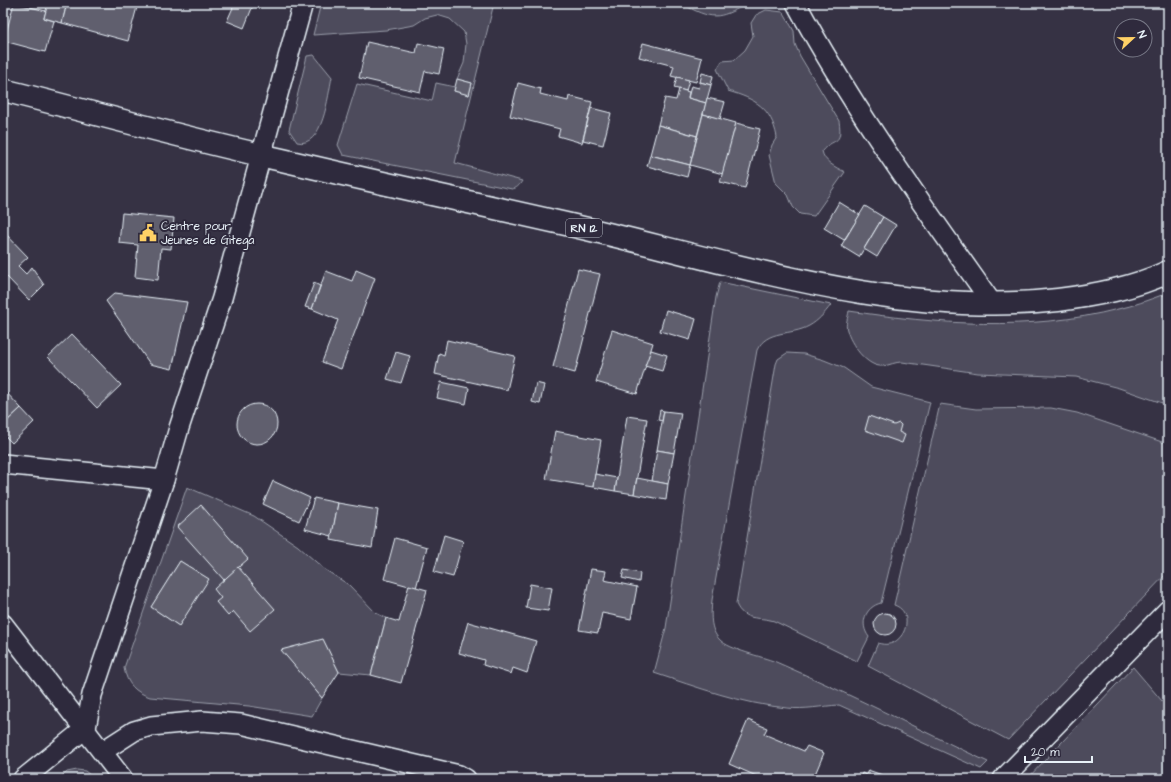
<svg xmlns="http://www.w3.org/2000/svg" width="1171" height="782" font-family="'Architects Daughter',sans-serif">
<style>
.green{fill:#4d4b5c;stroke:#9a9eaa;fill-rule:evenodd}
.building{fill:#605e6e;stroke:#e8f1f8}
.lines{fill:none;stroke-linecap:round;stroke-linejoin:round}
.minor-casing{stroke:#e8f1f8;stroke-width:22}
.primary-casing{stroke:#e8f1f8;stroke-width:25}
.minor{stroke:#2f2a3d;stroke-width:19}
.primary{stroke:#2f2a3d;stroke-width:22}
.labels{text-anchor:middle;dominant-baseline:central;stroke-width:4;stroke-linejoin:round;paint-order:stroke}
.shield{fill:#2f2a3d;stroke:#b0b5c0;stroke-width:1}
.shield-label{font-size:11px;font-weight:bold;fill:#e8f1f8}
.poi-label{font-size:12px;fill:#e8f1f8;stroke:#2f2a3d;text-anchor:start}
</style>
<rect width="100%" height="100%" fill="#363244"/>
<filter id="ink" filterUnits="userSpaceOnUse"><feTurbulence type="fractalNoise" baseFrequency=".025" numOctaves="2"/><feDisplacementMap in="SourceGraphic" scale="8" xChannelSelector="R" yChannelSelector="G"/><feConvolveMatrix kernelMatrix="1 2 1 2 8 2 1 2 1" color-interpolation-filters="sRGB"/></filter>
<g filter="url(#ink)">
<!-- green -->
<g class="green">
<path d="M321,3H494L455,163L522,181C519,186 517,188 512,189L343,155L338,145L357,84L432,101L436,83L455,87L454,91L469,95L472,83L457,79L464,63L466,44L464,32L450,19L437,15L425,18L414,25L386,30L313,35Z"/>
<path d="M684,3H749C721,17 716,22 686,6Z"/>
<path d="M766,10L783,12L794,31L795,44L800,56L839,121C843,147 833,137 822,151C824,162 835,167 845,172L814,216L800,214L793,207L788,195L776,183L769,155L772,145L777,137C771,107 755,99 728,91L717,69L722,61L734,60L745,50L753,36L751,23L756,15Z"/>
<path d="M314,55L332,77C328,95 323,149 297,142L289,130L307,56Z"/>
<path d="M720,282L831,305C824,314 818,321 809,326C791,336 767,329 757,350L712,600C711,614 709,629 720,640C730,650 761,656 776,662C848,693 918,729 988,762L981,769L839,705C822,706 805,710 787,708C742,704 697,687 654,673L666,628L716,297Z"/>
<path d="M1162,295H1168V405L1119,388L1076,377L978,373L902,362C895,362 890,365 883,366C867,368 850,343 847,330C845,325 848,317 849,311C937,324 1030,332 1118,309C1133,306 1148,300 1162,295Z"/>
<path d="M787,353L804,354L824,360L844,368L871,387L930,402L881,603C865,607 859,624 869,637L857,661L774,621C758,616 744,622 736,604L776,364L778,359Z"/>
<path d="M940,404L976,409L1051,408L1077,413L1168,444V572L1008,740L868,666L878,643C903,652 918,613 894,605Z"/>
<path d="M187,487L254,516L298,546L324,569L349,585L376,613L386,618L371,675L339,672L323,640L282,650L322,698L312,716L249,706L150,697C135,692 127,684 124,668ZM180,561L208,579L179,626L151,607Z"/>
<polygon points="1133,667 1168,708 1168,779 1027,779"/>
<polygon points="77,770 85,771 95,779 59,779 67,772"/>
</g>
<!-- building -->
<g class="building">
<polygon points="14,3 46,11 44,18 54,21 45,52 4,41"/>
<polygon points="48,3 67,3 62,23 44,18"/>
<polygon points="67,3 138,3 128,41 62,23"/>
<polygon points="235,3 254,3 244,28 227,21"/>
<polygon points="367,42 416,53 418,43 444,49 439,74 425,71 420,92 359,78"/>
<polygon points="643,43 702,58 696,82 671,76 674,66 639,57"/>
<polygon points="702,73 713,76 711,85 700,82"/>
<polygon points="677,77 689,80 686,91 674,88"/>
<polygon points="457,79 472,83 469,95 454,91"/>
<polygon points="700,82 711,85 706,103 688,98 691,86 699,88"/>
<polygon points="518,83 541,89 540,94 568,101 569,96 592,102 582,143 558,136 560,129 510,116"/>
<polygon points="679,89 689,92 688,98 706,103 697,136 658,125 665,98 676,100"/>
<polygon points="707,98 725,102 720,119 703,114"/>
<polygon points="591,108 611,113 603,145 583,140"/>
<polygon points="703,114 736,123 723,174 690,165"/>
<polygon points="736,123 760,129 745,188 720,182"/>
<polygon points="658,125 697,136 690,165 650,155"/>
<polygon points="650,155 690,165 687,177 647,166"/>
<polygon points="839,202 860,215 844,240 824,228"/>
<polygon points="865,206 883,217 859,257 841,246"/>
<polygon points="122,213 174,218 171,249 161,248 158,280 135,277 138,245 119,243"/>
<polygon points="883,217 896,225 877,257 864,249"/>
<polygon points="3,231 28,257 18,266 26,274 32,267 44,285 29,300 7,277 3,280"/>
<polygon points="578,269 600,274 575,373 553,367"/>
<polygon points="356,270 375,278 341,369 322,362 338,320 312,309 326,271 352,281"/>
<polygon points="314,283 320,286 312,309 305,307"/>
<polygon points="115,293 187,302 172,369 150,364 106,301"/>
<polygon points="666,310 696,319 690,340 660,331"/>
<polygon points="612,330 653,343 637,394 596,382"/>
<polygon points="72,334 121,385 97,408 48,357"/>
<polygon points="447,340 515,356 507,390 435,374 439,353 444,355"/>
<polygon points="651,350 667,355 662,371 645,366"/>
<polygon points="396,352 410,356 401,383 387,379"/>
<polygon points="441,382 469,388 466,404 437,398"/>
<polygon points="536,383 544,385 540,404 532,402"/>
<polygon points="3,389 21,408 3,425"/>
<circle cx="257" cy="424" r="20"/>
<polygon points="21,408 34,422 12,443 3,434 3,425"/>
<polygon points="660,410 664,411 662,421 658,420"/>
<polygon points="664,411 681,413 674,453 657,450"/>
<polygon points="627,416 647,419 634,494 615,491"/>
<polygon points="869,416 894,425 899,423 901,425 899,432 905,435 902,443 865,430"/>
<polygon points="555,431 601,440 593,487 546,479"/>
<polygon points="657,450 674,453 668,484 652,481"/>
<polygon points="595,474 617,478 615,491 593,487"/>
<polygon points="637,478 668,484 666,500 634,494"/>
<polygon points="273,481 310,498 299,521 263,504"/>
<polygon points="314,498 338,503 332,536 305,529"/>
<polygon points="338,503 378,510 372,548 331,540"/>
<polygon points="201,505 248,559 224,580 177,527"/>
<polygon points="444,535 463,541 453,577 434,572"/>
<polygon points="395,538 427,547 416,588 384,579"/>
<polygon points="180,561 209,579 179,626 151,607"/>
<polygon points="238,567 275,609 250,631 233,611 228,616 216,602 221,598 214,589"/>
<polygon points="591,569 606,571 604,580 637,587 631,619 602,613 598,633 579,630"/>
<polygon points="624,570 640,573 639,582 622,578"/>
<polygon points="530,584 552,588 548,611 526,608"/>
<polygon points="409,585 427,590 401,683 371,675 386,618 399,622"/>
<circle cx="885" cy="624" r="11"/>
<polygon points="468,622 536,641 527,673 513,668 511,674 483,665 484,660 459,653"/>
<polygon points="323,639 339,672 322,698 281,650"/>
<polygon points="748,720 767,728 764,734 804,751 807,746 824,753 813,779 794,777 794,779 763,779 729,764"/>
<polygon points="868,770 885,776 884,779 859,779 862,773 866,775"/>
</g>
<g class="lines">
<!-- minor casing -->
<g class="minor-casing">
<g id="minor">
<path d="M796,3C853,109 923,205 992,303"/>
<polyline points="3,464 164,480"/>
<polyline points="3,624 123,779"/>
<polyline points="103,751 134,731 151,726 202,721 241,724 459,775 466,779"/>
<polyline points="23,779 86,728 92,695 164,480 179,428 222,298 303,3"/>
<polyline points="1003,779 1168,610"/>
</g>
</g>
<!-- primary casing -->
<g class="primary-casing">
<path id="primary" d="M3,90C90,112 177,136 265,156C362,179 460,200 557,222C719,258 891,319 1058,300C1096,295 1133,288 1168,272"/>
</g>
<!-- minor -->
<use href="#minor" class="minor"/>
<!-- primary -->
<use href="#primary" class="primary"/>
</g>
</g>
<!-- icons -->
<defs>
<g id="civic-bare" transform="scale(1.38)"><path d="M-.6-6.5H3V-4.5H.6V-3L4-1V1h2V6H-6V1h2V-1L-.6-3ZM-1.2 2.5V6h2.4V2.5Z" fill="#ffd166" stroke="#2f2a3d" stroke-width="2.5" paint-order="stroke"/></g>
</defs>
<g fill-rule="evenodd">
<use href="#civic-bare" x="148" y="233"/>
</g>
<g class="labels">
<!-- shield labels -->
<rect class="shield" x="566" y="219" width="36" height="18" rx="3"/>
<g class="shield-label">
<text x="584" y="228">RN 12</text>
</g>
<!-- poi labels -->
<g class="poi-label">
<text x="161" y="226">Centre pour<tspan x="161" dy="14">Jeunes de Gitega</tspan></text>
</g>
</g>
<!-- margin -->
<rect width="1171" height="782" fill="none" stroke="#2f2a3d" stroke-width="16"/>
<rect x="8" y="8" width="1155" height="766" fill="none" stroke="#e8f1f8" stroke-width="1.5" filter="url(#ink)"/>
<!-- north arrow -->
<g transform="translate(1133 38) rotate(68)"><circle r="19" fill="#2f2a3d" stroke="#797a88"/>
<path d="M0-3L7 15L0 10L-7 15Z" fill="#ffd166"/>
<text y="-6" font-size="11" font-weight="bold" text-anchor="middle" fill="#e8f1f8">N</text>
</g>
<!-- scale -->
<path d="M1025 756v6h67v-6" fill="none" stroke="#e8f1f8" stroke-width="2"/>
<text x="1031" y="756" font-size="12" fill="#e8f1f8" stroke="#2f2a3d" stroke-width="3" paint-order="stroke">20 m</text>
</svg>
